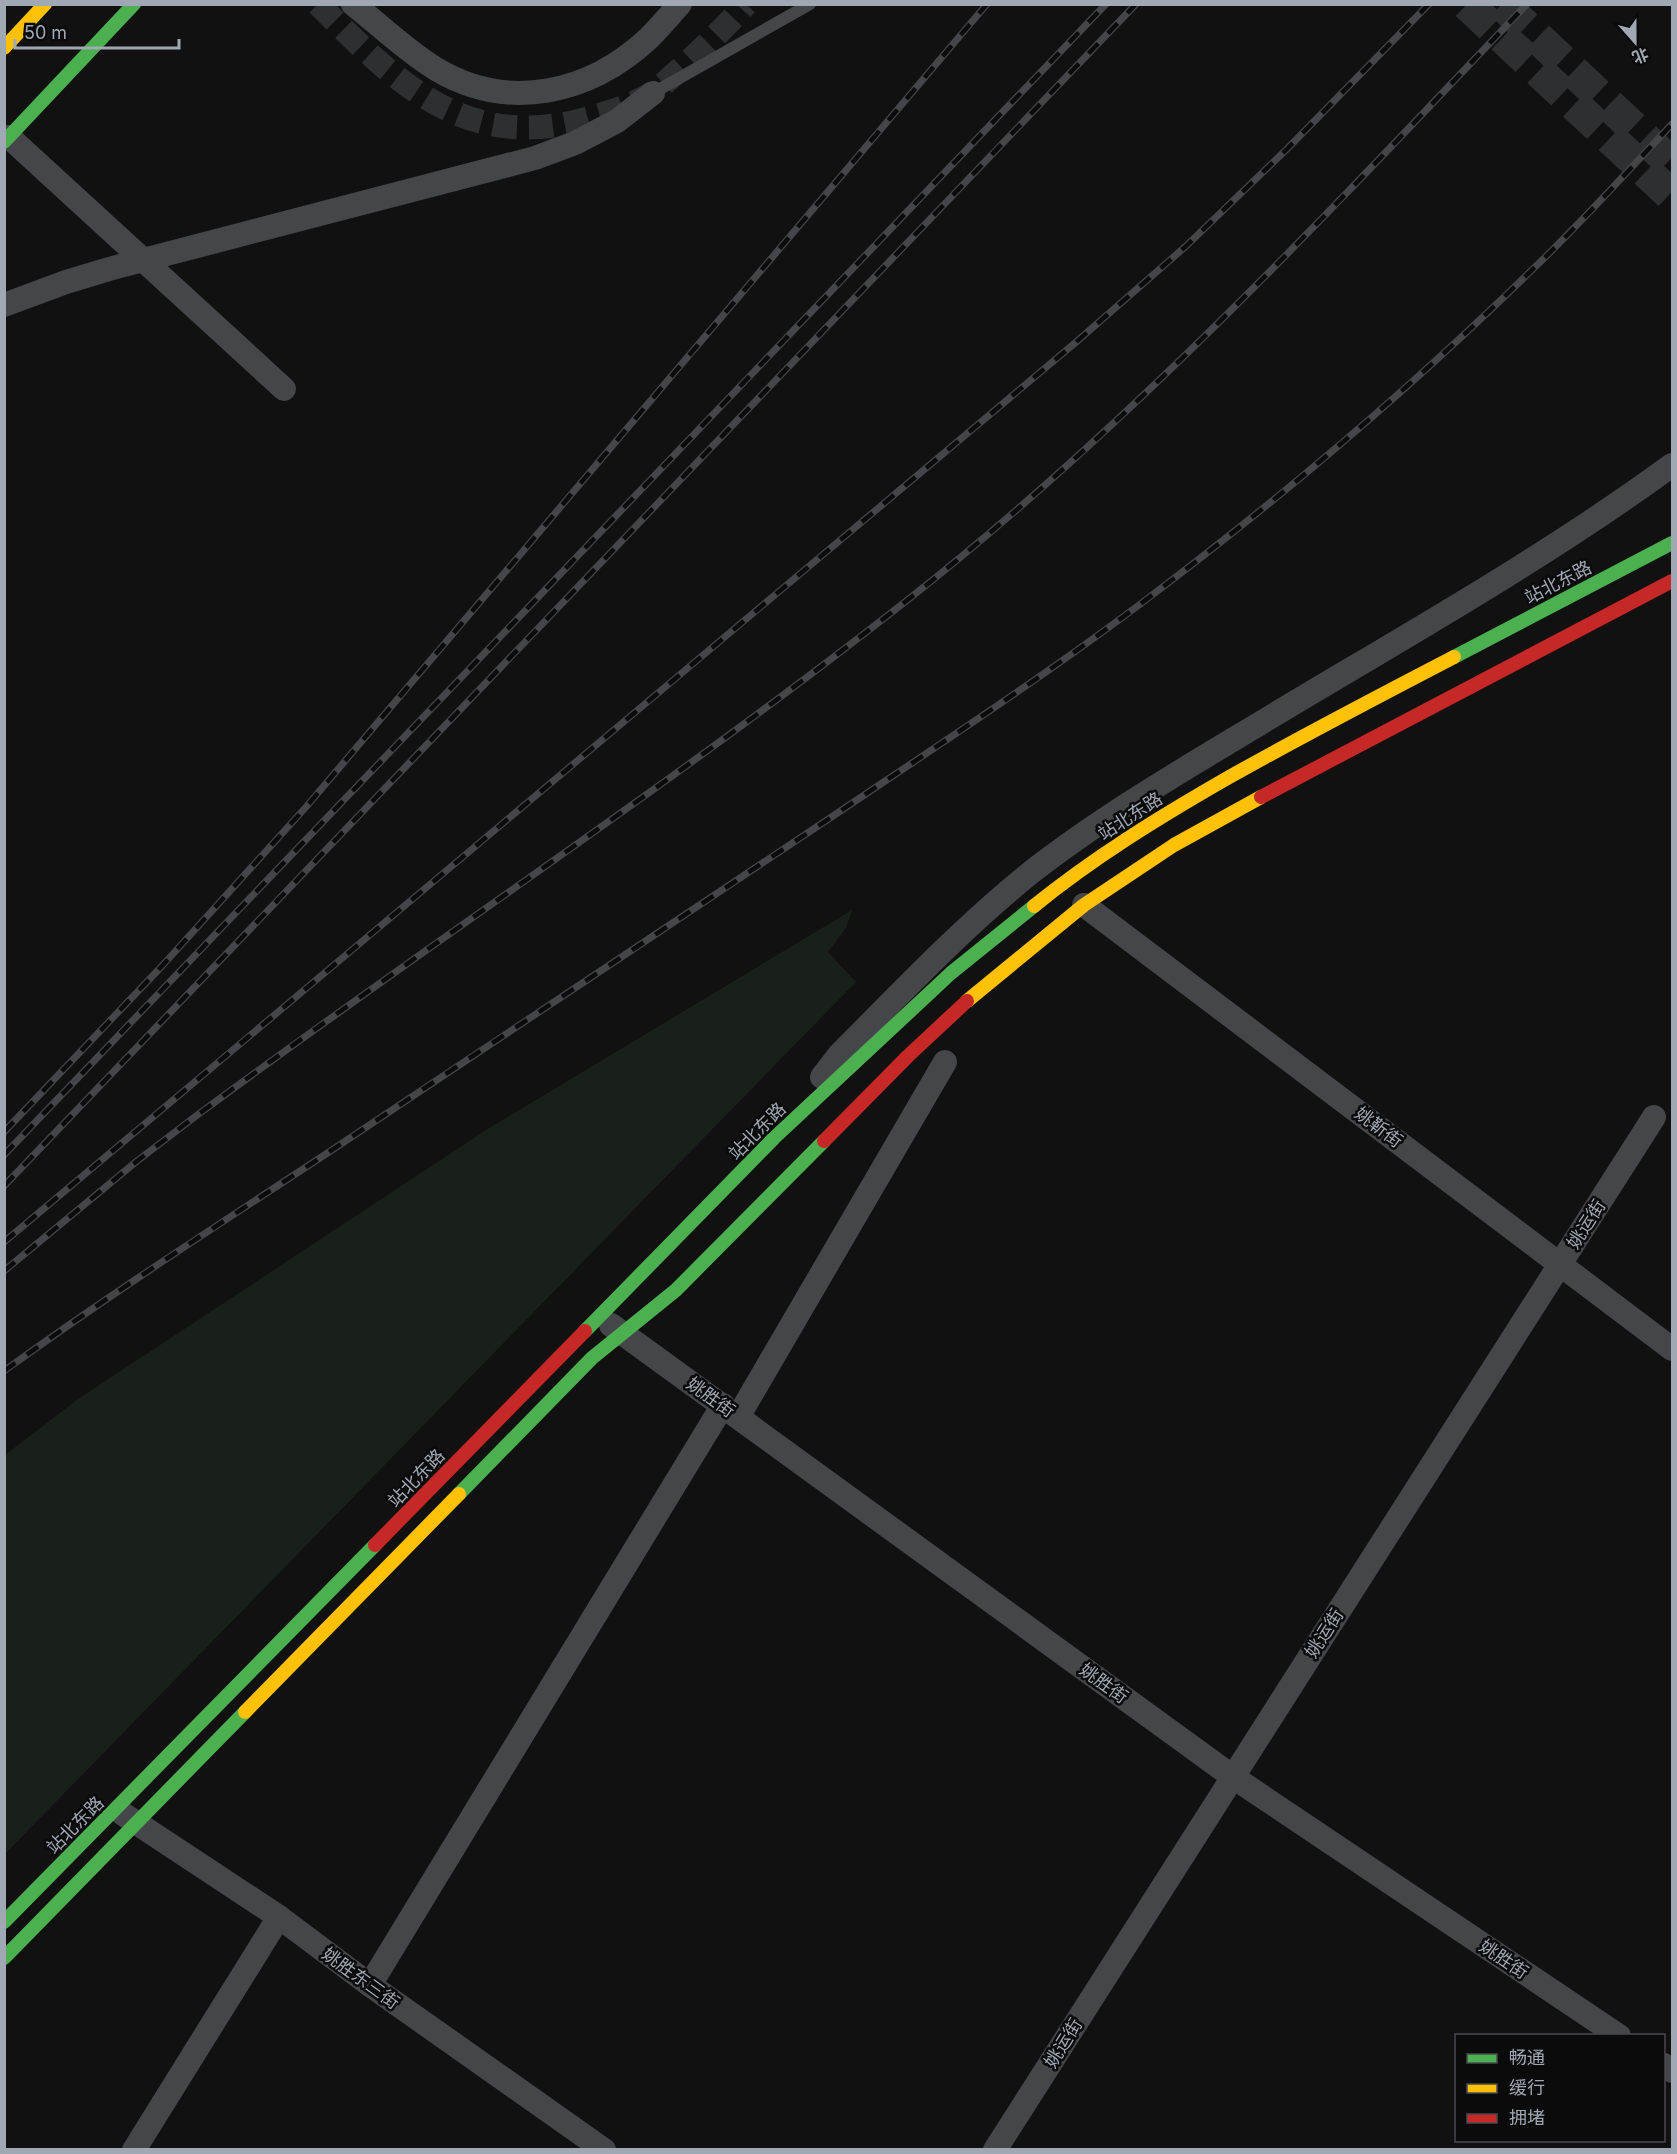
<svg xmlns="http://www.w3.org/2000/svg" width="1677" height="2154" font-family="Inter,'Noto Sans SC',sans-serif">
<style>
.green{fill:#191f19}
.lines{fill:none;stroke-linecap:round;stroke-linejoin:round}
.street-tunnel{stroke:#2e2f31;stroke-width:24;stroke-dasharray:24 12;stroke-linecap:butt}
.secondary-tunnel{stroke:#2e2f31;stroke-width:33;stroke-dasharray:33 16;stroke-linecap:butt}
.lane{stroke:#45464a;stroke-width:12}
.street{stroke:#45464a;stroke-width:24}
.fast{stroke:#4caf50;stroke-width:14}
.slow{stroke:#ffc107;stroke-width:14}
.jam{stroke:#c62828;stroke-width:14}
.rail-casing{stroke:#454649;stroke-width:7}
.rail{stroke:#0b0b0c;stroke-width:4.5;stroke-dasharray:14;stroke-linecap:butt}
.street-bridge{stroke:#45464a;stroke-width:24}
.labels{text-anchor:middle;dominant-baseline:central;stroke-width:5;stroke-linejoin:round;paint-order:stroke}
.street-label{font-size:18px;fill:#a0a8b3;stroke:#0b0b0c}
</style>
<rect width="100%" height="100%" fill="#111"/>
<!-- green -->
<polygon class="green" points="852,910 846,928 828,952 856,982 5,1854 5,1455 78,1399 486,1130"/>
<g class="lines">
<!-- street-tunnel -->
<path class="street-tunnel" d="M318,4C395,81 463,151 582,120C604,114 635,105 654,92C662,86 670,78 678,71C702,50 724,28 746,4"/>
<!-- secondary-tunnel -->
<g class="secondary-tunnel">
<polyline points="1467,4 1672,196"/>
<polyline points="1502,4 1672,164"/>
</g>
<!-- lane -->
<polyline class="lane" points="653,93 810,4"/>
<!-- street -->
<g class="street">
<polyline points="9,137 284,389"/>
<polyline points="1084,905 1672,1349"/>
<path d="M822,1077L839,1055C901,993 961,929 1029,874C1098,820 1174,775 1249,730C1391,644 1538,563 1672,465"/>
<polyline points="611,1325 1233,1777 1619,2036"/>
<polyline points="738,1417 945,1062"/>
<polyline points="123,1814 279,1917 370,1985 604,2150"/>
<polyline points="370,1985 723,1405"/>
<polyline points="1664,2065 1672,2071"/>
<polyline points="134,2150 279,1917"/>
<polyline points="995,2150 1654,1117"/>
</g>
<!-- fast -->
<g class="fast">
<polyline points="4,142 134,4"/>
<polyline points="1454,657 1672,543"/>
<polyline points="585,1331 774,1138 951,973 1034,906"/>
<polyline points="459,1494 592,1358 676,1290 824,1141"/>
<polyline points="4,1922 375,1545"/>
<polyline points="4,1958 245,1712"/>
</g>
<!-- slow -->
<g class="slow">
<polyline points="4,48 45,4"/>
<path d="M1034,906C1093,858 1158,818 1224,780C1300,737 1377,697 1454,657"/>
<polyline points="967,1001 1084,905 1174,845 1261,797"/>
<polyline points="245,1712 459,1494"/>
</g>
<!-- jam -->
<g class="jam">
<polyline points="1261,797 1672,581"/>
<polyline points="824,1141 908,1056 967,1001"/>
<polyline points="375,1545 585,1331"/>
</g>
<!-- rail casing -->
<g class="rail-casing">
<g id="rail">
<polyline points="4,1132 162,966 306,807 987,4"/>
<polyline points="4,1155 1106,4"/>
<polyline points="4,1186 1136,4"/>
<polyline points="4,1242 1075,343 1185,247 1287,149 1429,4"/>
<path d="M4,1271L137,1161L196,1116C432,941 679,780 910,598C1135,421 1330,211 1527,4"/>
<path d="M4,1371C109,1295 218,1225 326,1154C495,1041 664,929 833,816C934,748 1037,681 1135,608C1275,503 1409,390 1534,268C1582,222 1627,172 1672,124"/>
</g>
</g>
<!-- rail -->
<use href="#rail" class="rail"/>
<!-- street-bridge -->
<g class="street-bridge">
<path d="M353,4C381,26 405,50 436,69C508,112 589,94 649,38C660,27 670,15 680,4"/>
<polyline points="4,305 66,282 109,269 535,158 575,143 617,121 653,93"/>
</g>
</g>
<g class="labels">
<!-- street labels -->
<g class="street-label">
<text transform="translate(1558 582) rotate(-27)">站北东路</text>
<text transform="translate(1130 816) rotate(-33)">站北东路</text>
<text transform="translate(1379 1127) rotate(37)">姚靳街</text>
<text transform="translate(757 1131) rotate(-45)">站北东路</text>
<text transform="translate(1586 1224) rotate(-57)">姚运街</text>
<text transform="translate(711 1397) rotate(36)">姚胜街</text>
<text transform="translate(416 1478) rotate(-46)">站北东路</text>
<text transform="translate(1324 1633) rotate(-57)">姚运街</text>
<text transform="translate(1104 1683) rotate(36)">姚胜街</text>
<text transform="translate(75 1825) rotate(-45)">站北东路</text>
<text transform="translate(1504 1959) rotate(34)">姚胜街</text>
<text transform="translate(361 1978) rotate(36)">姚胜东三街</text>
<text transform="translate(1063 2043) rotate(-58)">姚运街</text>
</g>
</g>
<!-- border -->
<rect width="1677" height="2154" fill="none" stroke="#a0a8b3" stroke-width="12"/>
<!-- legend -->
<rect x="1455" y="2034" width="210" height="108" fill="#0b0b0c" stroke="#474a4f" stroke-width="1.5"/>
<rect x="1467" y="2054" width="30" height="9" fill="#4caf50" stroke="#474a4f" stroke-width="1.5"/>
<text x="1509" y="2064" font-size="18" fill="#a0a8b3">畅通</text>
<rect x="1467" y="2084" width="30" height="9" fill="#ffc107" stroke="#474a4f" stroke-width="1.5"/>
<text x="1509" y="2094" font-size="18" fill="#a0a8b3">缓行</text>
<rect x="1467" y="2114" width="30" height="9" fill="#c62828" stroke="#474a4f" stroke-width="1.5"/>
<text x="1509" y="2124" font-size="18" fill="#a0a8b3">拥堵</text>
<!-- north arrow -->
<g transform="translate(1635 42) rotate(159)" stroke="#0b0b0c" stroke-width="4.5" paint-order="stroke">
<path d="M0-4.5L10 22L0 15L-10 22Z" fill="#a0a8b3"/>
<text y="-9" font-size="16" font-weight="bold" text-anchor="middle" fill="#a0a8b3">北</text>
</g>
<!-- scale -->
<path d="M15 39v9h164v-9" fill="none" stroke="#a0a8b3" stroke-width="3"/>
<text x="24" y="39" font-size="18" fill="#a0a8b3" stroke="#0b0b0c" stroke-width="4.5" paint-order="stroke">50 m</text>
</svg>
